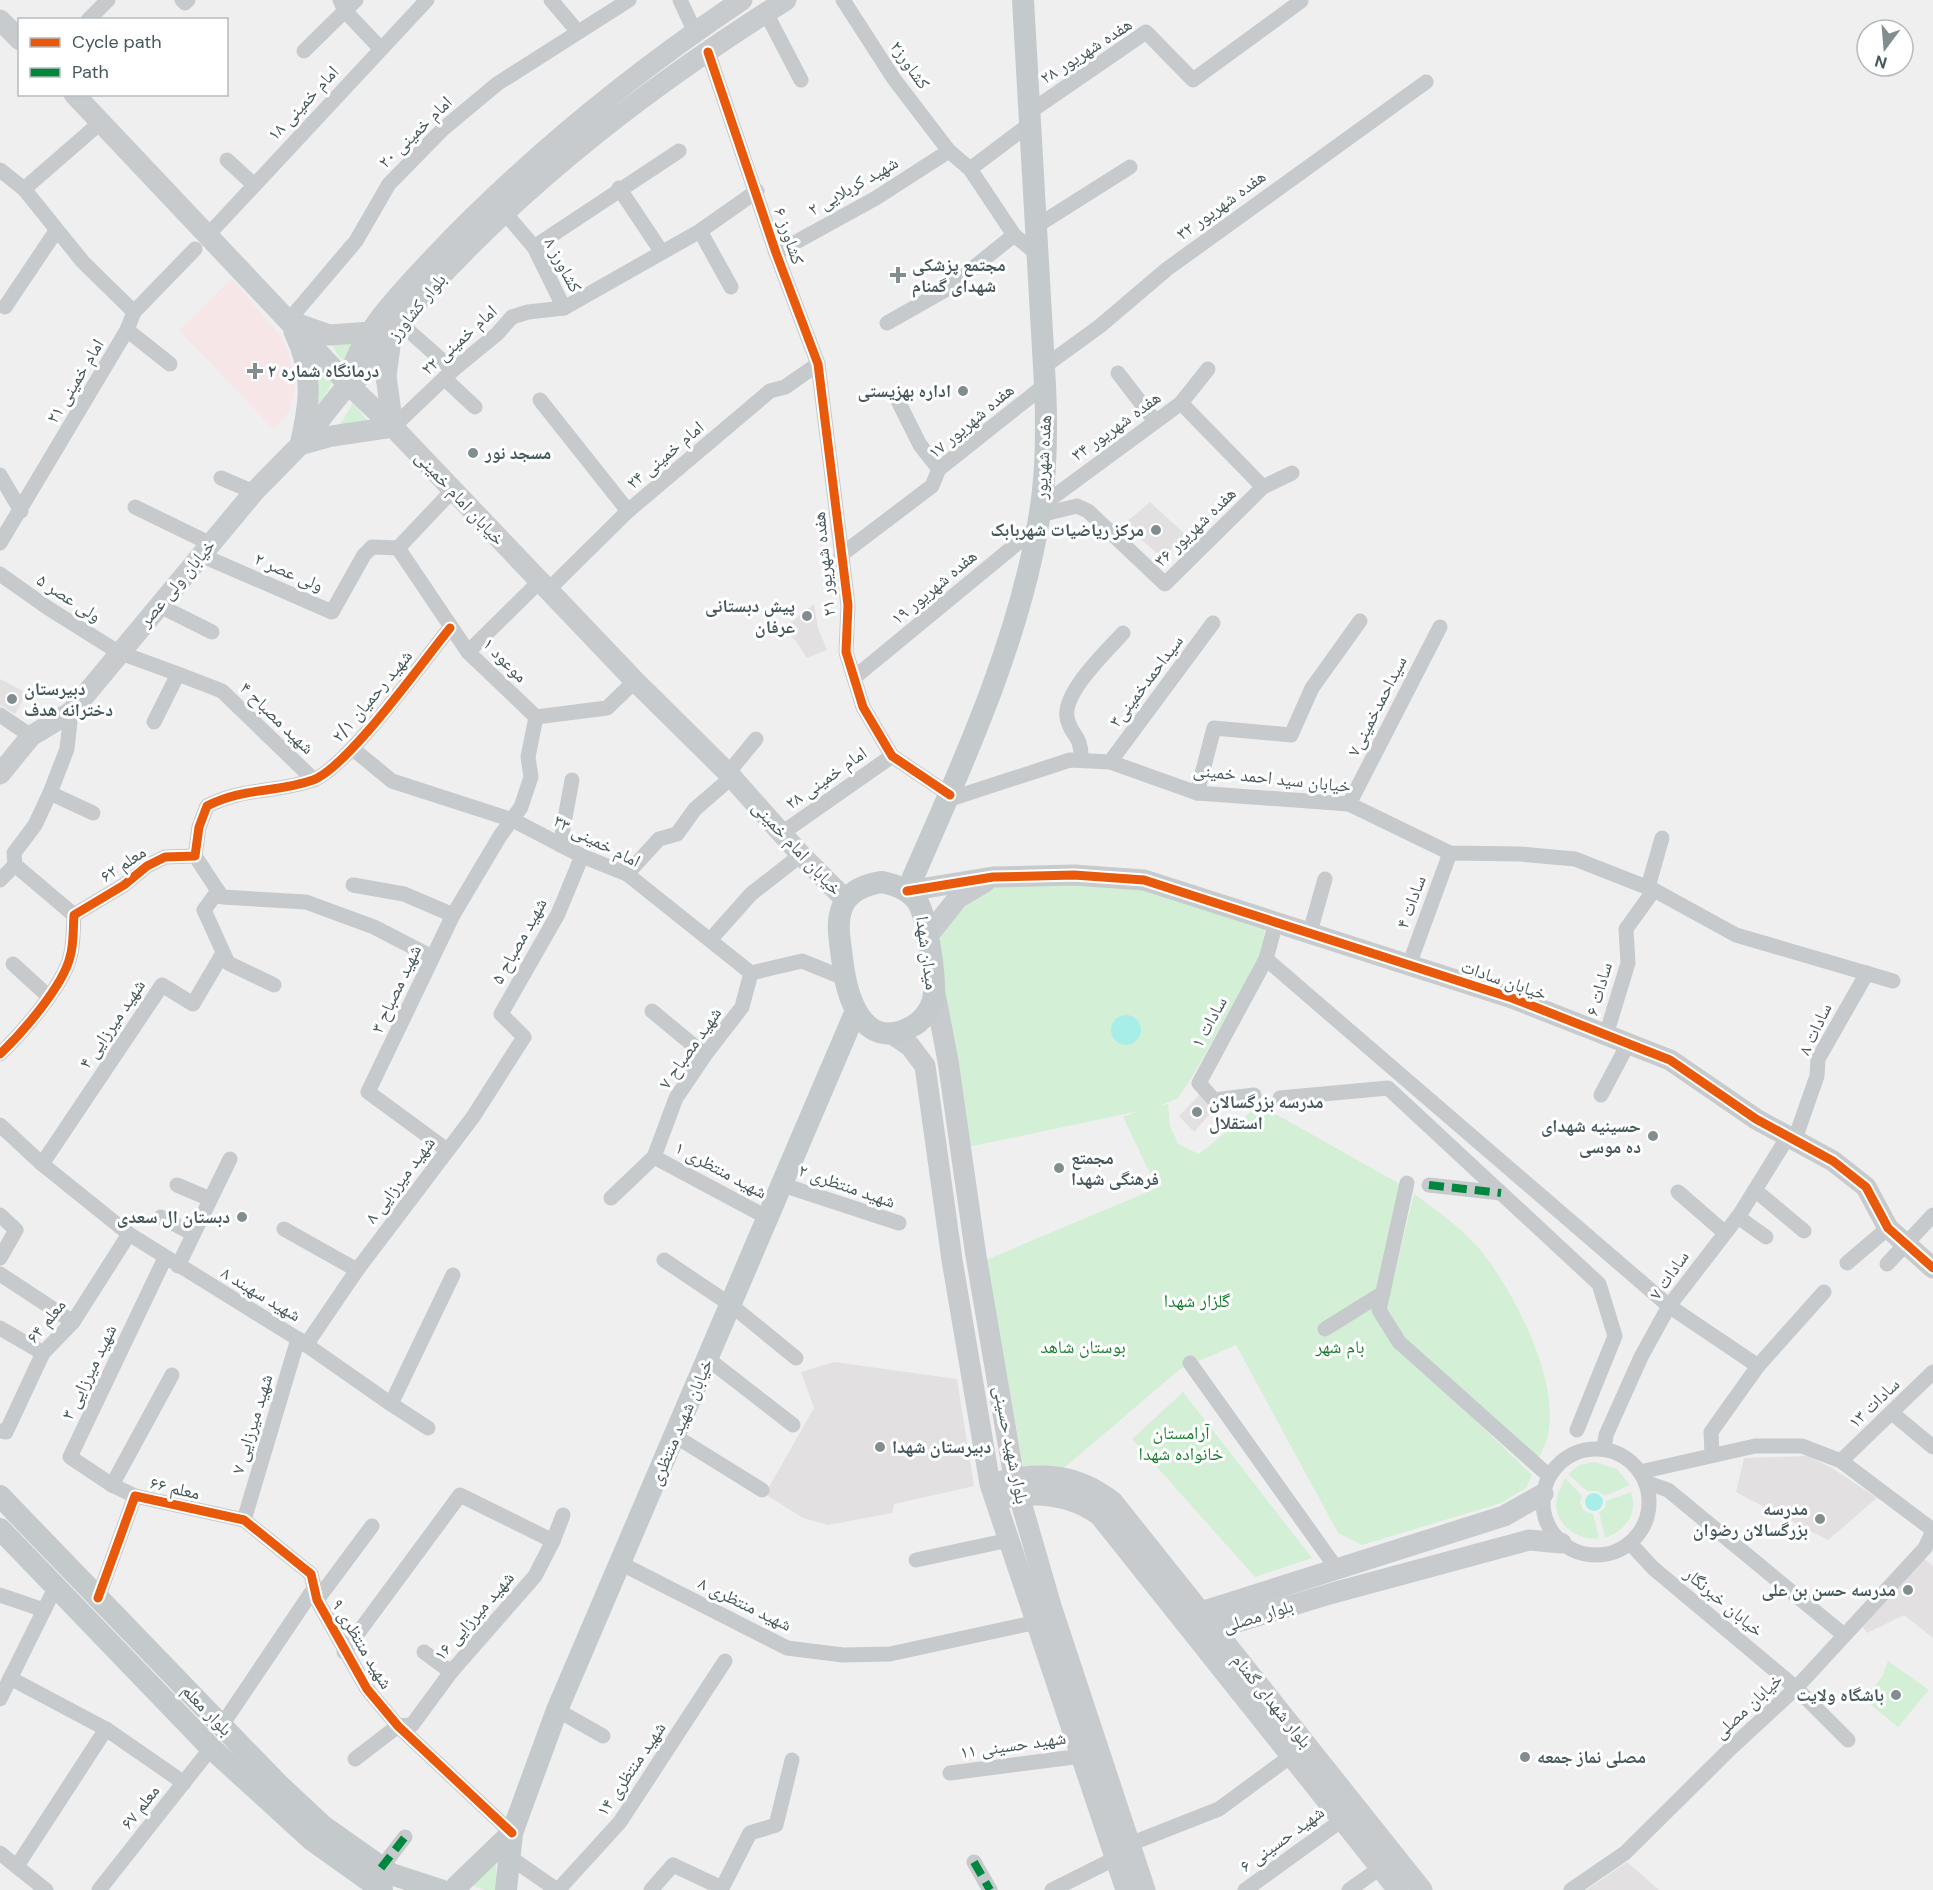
<svg xmlns="http://www.w3.org/2000/svg" width="1933" height="1890" font-family="'DM Sans','Noto Naskh Arabic',sans-serif">
<style>
.education{fill:#e2e0e1}
.medical{fill:#f6e6e8}
.green{fill:#d3efd6}
.water{fill:#a7eee9}
.lines{fill:none;stroke-linecap:round;stroke-linejoin:round}
.street{stroke:#c6cacc;stroke-width:15}
.secondary{stroke:#c7cbcd;stroke-width:21}
.primary{stroke:#c4cacb;stroke-width:22}
.quiet{stroke:#00873e;stroke-width:8;stroke-dasharray:15 8;stroke-linecap:butt}
.cycleway-casing{stroke:#fff;stroke-width:13}
.cycleway{stroke:#e8590c;stroke-width:9}
.poi-dot{fill:#828d8f;stroke:#fff;stroke-width:2}
.labels{text-anchor:middle;dominant-baseline:central;stroke-width:6;stroke-linejoin:round;paint-order:stroke}
.street-label{font-size:18px;fill:#46585c;stroke:#fff}
.poi-label{font-size:18px;font-weight:bold;fill:#46585c;stroke:#fff;text-anchor:start}
.park-label{font-size:18px;fill:#157e2d;stroke:#fff}
</style>
<rect width="100%" height="100%" fill="#f0efef"/>
<!-- education -->
<g class="education">
<polygon points="1150,502 1187,536 1162,558 1124,524"/>
<polygon points="814,604 818,628 827,650 807,658 796,641 783,629"/>
<polygon points="0,679 27,693 15,714 0,705"/>
<polygon points="1200,1094 1215,1108 1194,1132 1179,1116"/>
<polygon points="834,1362 957,1379 974,1486 894,1504 892,1513 828,1525 803,1518 765,1494 814,1408 801,1372"/>
<polygon points="1808,1456 1832,1468 1877,1498 1828,1540 1736,1492 1744,1458"/>
<polygon points="1922,1557 1933,1566 1933,1638 1904,1615 1867,1633 1854,1614"/>
<polygon points="1627,1862 1659,1890 1586,1890"/>
</g>
<!-- medical -->
<polygon class="medical" points="232,279 281,337 289,353 295,388 289,412 273,429 179,330"/>
<!-- green -->
<g class="green">
<polygon points="357,339 346,362 338,356 330,340"/>
<polygon points="316,365 333,381 314,414"/>
<polygon points="353,403 369,422 339,426"/>
<polygon points="996,883 1146,887 1251,921 1265,930 1260,957 1192,1077 1178,1098 1159,1106 1168,1104 1170,1126 1178,1144 1199,1154 1257,1107 1279,1116 1400,1184 1376,1311 1425,1371 1532,1475 1526,1488 1501,1503 1362,1545 1338,1533 1236,1345 1180,1369 1064,1468 1024,1470 986,1260 1157,1188 1123,1117 1139,1111 968,1147 937,946 948,916"/>
<path d="M1414,1194C1435,1209 1460,1227 1477,1246C1514,1289 1577,1407 1537,1459L1402,1337L1386,1308Z"/>
<polygon points="1183,1392 1312,1558 1255,1577 1132,1439"/>
<polygon points="1595,1462 1617,1469 1630,1485 1605,1496 1597,1491 1587,1491 1568,1474 1579,1465"/>
<path d="M1565,1478L1582,1496L1580,1502L1583,1510L1593,1514L1599,1538C1580,1542 1557,1526 1556,1506C1556,1496 1561,1487 1565,1478Z"/>
<path d="M1631,1492C1638,1514 1626,1530 1605,1538L1599,1512L1605,1508L1606,1501Z"/>
<polygon points="1888,1661 1929,1690 1898,1727 1864,1699 1882,1677"/>
<polygon points="504,1834 496,1867 498,1890 485,1890 470,1885"/>
</g>
<!-- water -->
<g class="water">
<circle cx="1126" cy="1030" r="15"/>
<circle cx="1594" cy="1502" r="9"/>
</g>
<g class="lines">
<!-- street -->
<g class="street">
<polyline points="182,0 185,3 188,0"/>
<polyline points="340,0 345,11 381,49"/>
<polyline points="551,0 578,32"/>
<polyline points="680,0 695,32"/>
<polyline points="843,0 894,79 949,151 970,169 1014,235 1036,253"/>
<polyline points="766,13 801,80"/>
<polyline points="88,20 108,0"/>
<polyline points="304,51 356,0"/>
<polyline points="708,52 776,253 818,364 848,605 846,652 863,707 892,756 950,795"/>
<polyline points="1031,111 1146,32 1193,80 1301,1"/>
<polyline points="227,160 253,184"/>
<polyline points="970,169 1031,123"/>
<polyline points="0,170 24,189 83,262 134,312"/>
<polyline points="619,188 661,251"/>
<polyline points="24,189 101,122"/>
<polyline points="504,212 534,247 564,308"/>
<polyline points="1035,227 1130,167"/>
<polyline points="700,231 731,287"/>
<polyline points="208,235 427,0"/>
<polyline points="534,247 679,151"/>
<polyline points="776,253 876,198 949,151"/>
<polyline points="5,307 56,231"/>
<polyline points="289,320 356,241 389,184 443,129 497,84 629,0"/>
<polyline points="887,323 947,289 1014,235"/>
<polyline points="401,324 453,370"/>
<polyline points="127,330 170,364"/>
<polyline points="1045,366 1100,326 1167,269 1426,82"/>
<polyline points="1118,373 1154,420"/>
<polyline points="445,379 475,407"/>
<polyline points="897,399 920,445 939,469"/>
<polyline points="540,400 628,511"/>
<polyline points="1181,403 1263,487"/>
<polyline points="393,427 453,370 497,334 512,317 528,312 564,308 700,231 757,191"/>
<polyline points="0,475 21,511"/>
<polyline points="221,478 254,492"/>
<polyline points="452,491 398,548 468,652 536,717"/>
<polyline points="1041,506 1181,403 1208,369"/>
<polyline points="135,507 211,544"/>
<polyline points="1040,515 1077,506 1088,511 1165,584 1263,487 1292,473"/>
<polyline points="0,543 127,330 134,312 195,249"/>
<polyline points="841,555 932,486 939,469 1045,385"/>
<polyline points="203,556 332,612 364,555 372,547 398,548"/>
<polyline points="0,574 48,608 118,652 178,674 154,722"/>
<polyline points="548,590 628,511 770,391 785,387 818,364"/>
<polyline points="160,606 212,632"/>
<polyline points="468,652 540,581"/>
<polyline points="178,674 222,691 314,780"/>
<polyline points="855,677 1037,527"/>
<polyline points="0,715 31,736"/>
<polyline points="536,717 607,708 635,681"/>
<polyline points="353,749 392,781 513,820 582,856 627,874 751,973 802,961 844,978"/>
<path d="M1081,759C1082,734 1070,736 1067,717C1063,692 1107,651 1123,633"/>
<polyline points="1110,762 1213,623"/>
<polyline points="728,773 756,739"/>
<polyline points="50,793 93,813"/>
<polyline points="1197,793 1214,728 1291,735 1312,688 1360,621"/>
<polyline points="947,800 1070,760 1110,762 1197,793 1349,804 1450,853 1520,854 1575,859 1654,890 1736,935 1893,981"/>
<polyline points="1349,804 1440,627"/>
<polyline points="782,833 892,756"/>
<polyline points="560,845 572,780"/>
<polyline points="195,856 222,897 306,902 374,927 432,957"/>
<polyline points="15,865 14,853 35,825 50,793 67,749 71,712"/>
<polyline points="15,865 74,915"/>
<polyline points="627,874 659,839 677,834 695,809 732,777"/>
<polyline points="0,880 15,865"/>
<polyline points="353,885 404,894 453,915"/>
<polyline points="1648,887 1662,838"/>
<polyline points="218,891 204,910 228,963 274,985"/>
<polyline points="1310,932 1325,879"/>
<polyline points="711,939 751,894 801,855"/>
<polyline points="1266,959 1669,1306 1758,1366"/>
<polyline points="13,964 48,996"/>
<polyline points="1409,965 1450,853"/>
<polyline points="652,1011 705,1055"/>
<polyline points="1606,1035 1628,963 1626,929 1654,890"/>
<path d="M0,1054C22,1033 63,986 70,957C74,944 73,928 74,915L124,885L147,866L165,857L195,856L199,827L207,806C244,787 277,793 313,780C348,767 423,661 450,628"/>
<polyline points="1254,1095 1214,1100 1199,1083 1266,959 1276,922"/>
<polyline points="1601,1095 1628,1044"/>
<polyline points="1280,1098 1388,1088 1599,1284 1615,1336 1577,1430"/>
<polyline points="0,1125 42,1164 129,1234 298,1339 391,1404 453,1275"/>
<polyline points="1795,1139 1817,1076 1818,1059 1867,973"/>
<polyline points="447,1150 368,1092 453,915 500,836 521,807 531,777 528,757 536,717"/>
<polyline points="654,1157 768,1218"/>
<polyline points="42,1164 162,985 193,1004 223,953"/>
<polyline points="1407,1183 1379,1310 1399,1342 1549,1476"/>
<polyline points="177,1185 210,1199"/>
<polyline points="783,1185 899,1223"/>
<polyline points="1429,1185 1501,1193"/>
<polyline points="1755,1190 1804,1231"/>
<polyline points="1678,1192 1724,1232"/>
<polyline points="611,1198 654,1157 676,1098 705,1055 742,1007 751,973"/>
<polyline points="0,1215 16,1230 0,1258"/>
<polyline points="161,1217 193,1234"/>
<polyline points="1738,1217 1766,1237"/>
<polyline points="284,1229 357,1270"/>
<polyline points="664,1260 731,1305 796,1358"/>
<polyline points="1847,1263 1888,1228"/>
<polyline points="1887,1264 1933,1215"/>
<polyline points="178,1266 230,1159"/>
<polyline points="0,1274 73,1322"/>
<polyline points="0,1328 43,1353"/>
<polyline points="1325,1329 1383,1293"/>
<polyline points="306,1345 357,1270 473,1117 524,1037 501,1014 558,914 582,856"/>
<polyline points="708,1359 793,1425"/>
<polyline points="1190,1363 1337,1569"/>
<polyline points="391,1404 428,1428"/>
<polyline points="1892,1413 1933,1447"/>
<polyline points="0,1431 6,1432 43,1353 73,1322 129,1234"/>
<polyline points="675,1436 762,1490"/>
<circle cx="1596" cy="1502" r="53"/>
<polyline points="1604,1449 1606,1435 1641,1357 1669,1306 1740,1214 1789,1135"/>
<polyline points="1712,1454 1711,1432 1758,1366 1824,1292"/>
<polyline points="1841,1461 1933,1372"/>
<polyline points="1640,1472 1755,1446 1802,1446 1841,1461 1933,1530"/>
<polyline points="1645,1482 1668,1490 1844,1635"/>
<polyline points="112,1485 70,1457 165,1258"/>
<polyline points="135,1496 112,1485 172,1375"/>
<polyline points="244,1520 298,1339"/>
<polyline points="1630,1543 1653,1568 1796,1688 1848,1740"/>
<polyline points="916,1560 1009,1540"/>
<polyline points="620,1563 787,1648 843,1655 890,1654 1037,1622"/>
<polyline points="0,1595 44,1610"/>
<polyline points="98,1598 135,1496 244,1520 311,1574 317,1600 367,1689 398,1726 512,1833"/>
<polyline points="317,1600 372,1526"/>
<polyline points="344,1652 460,1495 553,1541"/>
<polyline points="424,1652 451,1672"/>
<polyline points="10,1678 106,1729 184,1783"/>
<polyline points="0,1699 56,1586"/>
<polyline points="557,1710 603,1736"/>
<polyline points="222,1725 315,1587"/>
<polyline points="355,1759 398,1726 412,1725 451,1672 535,1576 553,1541 563,1515"/>
<polyline points="950,1773 1082,1756"/>
<polyline points="1130,1844 1219,1809 1291,1756"/>
<polyline points="0,1853 46,1890"/>
<polyline points="508,1856 557,1890"/>
<polyline points="974,1862 990,1890"/>
<polyline points="17,1866 106,1729"/>
<polyline points="381,1868 405,1837"/>
<polyline points="99,1890 211,1748"/>
<polyline points="558,1890 620,1822 725,1661"/>
<polyline points="651,1890 673,1865 722,1888 750,1833 776,1825 792,1760"/>
<polyline points="1052,1890 1116,1858"/>
<polyline points="1245,1890 1342,1820"/>
<polyline points="1349,1890 1380,1868"/>
<polyline points="1571,1890 1625,1853 1731,1748 1796,1688 1925,1548 1933,1531"/>
</g>
<!-- secondary -->
<g class="secondary">
<polyline points="0,20 20,40"/>
<polyline points="74,94 348,384 393,427 635,681 728,773 801,855 846,900"/>
<polyline points="295,323 329,335 371,332"/>
<path d="M294,332C314,373 310,402 300,445L332,436L393,427L386,376L391,339"/>
<path d="M348,384C358,334 399,295 433,258C526,160 630,75 742,0"/>
<path d="M0,774L31,736L71,712L254,492L300,445L348,384L362,375C384,346 405,315 429,289C533,175 656,82 786,0"/>
<polyline points="907,891 993,877 1074,875 1144,880 1512,998 1670,1060 1756,1119 1833,1161 1866,1187 1888,1228 1933,1268"/>
<polyline points="926,938 958,898 985,882"/>
<polyline points="934,988 948,1061 976,1256 1014,1478 1051,1606 1145,1890"/>
<polyline points="891,1033 910,1046 925,1066 952,1260 990,1484 1126,1890"/>
<path d="M1002,1481C1044,1471 1079,1475 1113,1502L1422,1890"/>
<path d="M1008,1497C1041,1492 1073,1495 1100,1516L1398,1890"/>
<polyline points="1192,1619 1201,1612 1504,1516 1543,1494"/>
<polyline points="1201,1627 1214,1629 1333,1593 1529,1540 1561,1543"/>
</g>
<!-- primary -->
<g class="primary">
<path d="M882,882C895,885 908,889 917,901C927,916 937,982 933,1000C930,1012 921,1022 911,1027C861,1053 846,994 842,958C840,939 834,918 846,900C855,888 868,884 882,882Z"/>
<path d="M907,891C959,772 1020,642 1040,513C1047,471 1047,428 1045,385L1023,0"/>
<polyline points="0,1496 277,1783 323,1826 391,1874 440,1890"/>
<polyline points="0,1529 211,1748 312,1840 382,1890"/>
<polyline points="512,1833 557,1710 855,1013"/>
<polyline points="456,1887 512,1833 506,1890"/>
</g>
<!-- quiet -->
<g class="quiet">
<polyline points="1429,1185 1501,1193"/>
<polyline points="974,1862 990,1890"/>
<polyline points="381,1868 405,1837"/>
</g>
<!-- cycleway casing -->
<g class="cycleway-casing">
<g id="cycleway">
<polyline points="708,52 776,253 818,364 848,605 846,652 863,707 892,756 950,795"/>
<polyline points="907,891 993,877 1074,875 1144,880 1512,998 1670,1060 1756,1119 1833,1161 1866,1187 1888,1228 1933,1268"/>
<path d="M0,1054C22,1033 63,986 70,957C74,944 73,928 74,915L124,885L147,866L165,857L195,856L199,827L207,806C244,787 277,793 313,780C348,767 423,661 450,628"/>
<polyline points="98,1598 135,1496 244,1520 311,1574 317,1600 367,1689 398,1726 512,1833"/>
</g>
</g>
<!-- cycleway -->
<use href="#cycleway" class="cycleway"/>
</g>
<!-- markers -->
<g class="poi-dot">
<path d="M895 266h6v6h6v6h-6v6h-6v-6h-6v-6h6z"/>
<path d="M252 362h6v6h6v6h-6v6h-6v-6h-6v-6h6z"/>
<circle cx="963" cy="391" r="6"/>
<circle cx="473" cy="453" r="6"/>
<circle cx="1156" cy="530" r="6"/>
<circle cx="807" cy="616" r="6"/>
<circle cx="12" cy="699" r="6"/>
<circle cx="1197" cy="1112" r="6"/>
<circle cx="1653" cy="1136" r="6"/>
<circle cx="1059" cy="1168" r="6"/>
<circle cx="242" cy="1217" r="6"/>
<circle cx="880" cy="1447" r="6"/>
<circle cx="1820" cy="1519" r="6"/>
<circle cx="1908" cy="1590" r="6"/>
<circle cx="1896" cy="1695" r="6"/>
<circle cx="1525" cy="1757" r="6"/>
</g>
<g class="labels">
<!-- street labels -->
<g class="street-label">
<text transform="translate(1086 51) rotate(-33)">هفده شهریور ۲۸</text>
<text transform="translate(910 65) rotate(55)">کشاورز۲</text>
<text transform="translate(303 103) rotate(-47)">امام خمینی ۱۸</text>
<text transform="translate(415 132) rotate(-44)">امام خمینی ۲۰</text>
<text transform="translate(853 186) rotate(-30)">شهید کربلایی ۲</text>
<text transform="translate(1221 205) rotate(-36)">هفده شهریور ۳۲</text>
<text transform="translate(789 236) rotate(71)">کشاورز ۶</text>
<text transform="translate(563 265) rotate(62)">کشاورز ۸</text>
<text transform="translate(417 307) rotate(-51)">بلوار کشاورز</text>
<text transform="translate(459 340) rotate(-42)">امام خمینی ۲۲</text>
<text transform="translate(75 381) rotate(-59)">امام خمینی ۲۱</text>
<text transform="translate(971 421) rotate(-40)">هفده شهریور ۱۷</text>
<text transform="translate(1116 426) rotate(-36)">هفده شهریور ۳۴</text>
<text transform="translate(665 455) rotate(-40)">امام خمینی ۲۴</text>
<text transform="translate(1043 457) rotate(-87)">هفده شهریور</text>
<text transform="translate(460 498) rotate(47)">خیابان امام خمینی</text>
<text transform="translate(1195 527) rotate(-44)">هفده شهریور ۳۶</text>
<text transform="translate(824 564) rotate(-96)">هفده شهریور ۲۱</text>
<text transform="translate(289 572) rotate(23)">ولی عصر ۲</text>
<text transform="translate(177 583) rotate(-50)">خیابان ولی عصر</text>
<text transform="translate(934 587) rotate(-40)">هفده شهریور ۱۹</text>
<text transform="translate(69 598) rotate(33)">ولی عصر ۵</text>
<text transform="translate(505 660) rotate(45)">موعود ۱</text>
<text transform="translate(1146 681) rotate(-53)">سیداحمدخمینی۳</text>
<text transform="translate(372 696) rotate(-50)">شهید رحمیان ۲/۱</text>
<text transform="translate(1377 706) rotate(-63)">سیداحمدخمینی۷</text>
<text transform="translate(277 718) rotate(44)">شهید مصباح ۴</text>
<text transform="translate(826 778) rotate(-35)">امام خمینی ۲۸</text>
<text transform="translate(1272 778) rotate(6)">خیابان سید احمد خمینی</text>
<text transform="translate(597 841) rotate(27)">امام خمینی ۳۳</text>
<text transform="translate(797 848) rotate(47)">خیابان امام خمینی</text>
<text transform="translate(123 864) rotate(-34)">معلم ۶۲</text>
<text transform="translate(1411 902) rotate(-70)">سادات ۴</text>
<text transform="translate(519 941) rotate(-61)">شهید مصباح ۵</text>
<text transform="translate(927 953) rotate(82)">میدان شهدا</text>
<text transform="translate(1504 980) rotate(19)">خیابان سادات</text>
<text transform="translate(396 989) rotate(-65)">شهید مصباح ۳</text>
<text transform="translate(1599 989) rotate(-74)">سادات ۶</text>
<text transform="translate(1209 1022) rotate(-61)">سادات ۱</text>
<text transform="translate(112 1024) rotate(-56)">شهید میرزایی ۴</text>
<text transform="translate(1815 1029) rotate(-65)">سادات ۸</text>
<text transform="translate(690 1048) rotate(-55)">شهید مصباح ۷</text>
<text transform="translate(721 1170) rotate(28)">شهید منتظری ۱</text>
<text transform="translate(400 1180) rotate(-53)">شهید میرزایی ۸</text>
<text transform="translate(847 1186) rotate(19)">شهید منتظری ۲</text>
<text transform="translate(1669 1275) rotate(-55)">سادات ۷</text>
<text transform="translate(261 1294) rotate(31)">شهید سهبند ۸</text>
<text transform="translate(46 1321) rotate(-51)">معلم ۶۴</text>
<text transform="translate(89 1372) rotate(-64)">شهید میرزایی ۳</text>
<text transform="translate(1874 1403) rotate(-44)">سادات ۱۳</text>
<text transform="translate(681 1422) rotate(-67)">خیابان شهید منتظری</text>
<text transform="translate(252 1424) rotate(-73)">شهید میرزایی ۷</text>
<text transform="translate(1011 1445) rotate(79)">بلوار شهید حسینی</text>
<text transform="translate(175 1488) rotate(13)">معلم ۶۶</text>
<text transform="translate(1724 1602) rotate(40)">خیابان خبرنگار</text>
<text transform="translate(745 1604) rotate(26)">شهید منتظری ۸</text>
<text transform="translate(474 1616) rotate(-49)">شهید میرزایی ۱۶</text>
<text transform="translate(1258 1616) rotate(-17)">بلوار مصلی</text>
<text transform="translate(362 1644) rotate(59)">شهید منتظری ۹</text>
<text transform="translate(1272 1701) rotate(51)">بلوار شهدای گمنام</text>
<text transform="translate(1748 1706) rotate(-43)">خیابان مصلی</text>
<text transform="translate(207 1710) rotate(46)">بلوار معلم</text>
<text transform="translate(1013 1745) rotate(-8)">شهید حسینی ۱۱</text>
<text transform="translate(631 1769) rotate(-56)">شهید منتظری ۱۴</text>
<text transform="translate(140 1807) rotate(-52)">معلم ۶۷</text>
<text transform="translate(1282 1839) rotate(-36)">شهید حسینی ۶</text>
</g>
<!-- poi labels -->
<g class="poi-label">
<text x="912" y="265">مجتمع پزشکی<tspan x="912" dy="21">شهدای گمنام</tspan></text>
<text x="268" y="371">درمانگاه شماره ۲</text>
<text x="951" y="391" text-anchor="end">اداره بهزیستی</text>
<text x="485" y="453">مسجد نور</text>
<text x="1144" y="530" text-anchor="end">مرکز ریاضیات شهربابک</text>
<text x="795" y="606" text-anchor="end">پیش دبستانی<tspan x="795" dy="21">عرفان</tspan></text>
<text x="24" y="689">دبیرستان<tspan x="24" dy="21">دخترانه هدف</tspan></text>
<text x="1209" y="1102">مدرسه بزرگسالان<tspan x="1209" dy="21">استقلال</tspan></text>
<text x="1641" y="1126" text-anchor="end">حسینیه شهدای<tspan x="1641" dy="21">ده موسی</tspan></text>
<text x="1071" y="1158">مجمتع<tspan x="1071" dy="21">فرهنگی شهدا</tspan></text>
<text x="230" y="1217" text-anchor="end">دبستان ال سعدی</text>
<text x="892" y="1447">دبیرستان شهدا</text>
<text x="1808" y="1509" text-anchor="end">مدرسه<tspan x="1808" dy="21">بزرگسالان رضوان</tspan></text>
<text x="1896" y="1590" text-anchor="end">مدرسه حسن بن علی</text>
<text x="1884" y="1695" text-anchor="end">باشگاه ولایت</text>
<text x="1537" y="1757">مصلی نماز جمعه</text>
</g>
<!-- park labels -->
<g class="park-label">
<text x="1197" y="1301">گلزار شهدا</text>
<text x="1083" y="1347">بوستان شاهد</text>
<text x="1340" y="1347">بام شهر</text>
<text x="1181" y="1433">آرامستان<tspan x="1181" dy="21">خانواده شهدا</tspan></text>
</g>
</g>
<!-- legend -->
<rect x="18" y="18" width="210" height="78" fill="#ffffff" stroke="#b5bcbe" stroke-width="1.5"/>
<rect x="30" y="38" width="30" height="9" fill="#e8590c" stroke="#b5bcbe" stroke-width="1.5"/>
<text x="72" y="48" font-size="18" fill="#46585c">Cycle path</text>
<rect x="30" y="68" width="30" height="9" fill="#00873e" stroke="#b5bcbe" stroke-width="1.5"/>
<text x="72" y="78" font-size="18" fill="#46585c">Path</text>
<!-- north arrow -->
<g transform="translate(1885 48) rotate(196)"><circle r="28" fill="#ffffff" stroke="#b5bcbe" stroke-width="1.5"/>
<path d="M0-4.5L10 22L0 15L-10 22Z" fill="#828d8f"/>
<text y="-9" font-size="16" font-weight="bold" text-anchor="middle" fill="#46585c">N</text>
</g>
</svg>
